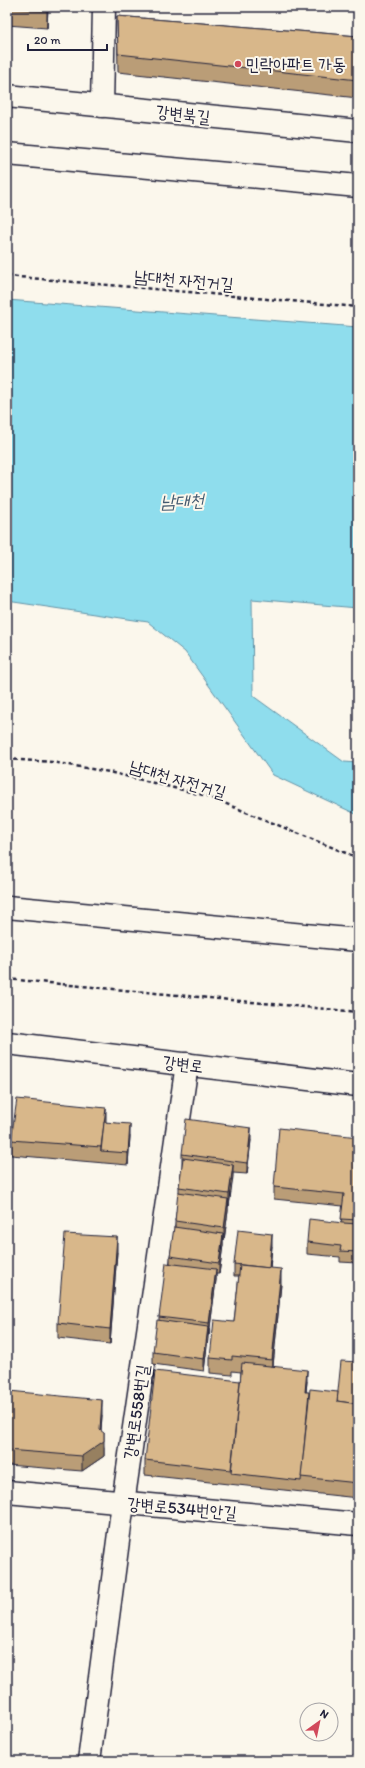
<svg xmlns="http://www.w3.org/2000/svg" width="365" height="1768" font-family="Itim,'Poor Story',sans-serif">
<style>
.water{fill:#8fdded;stroke:#6392a6}
.lines{fill:none;stroke-linecap:round;stroke-linejoin:round}
.minor-casing{stroke:#22223b;stroke-width:25}
.path{stroke:#22223b;stroke-width:2.5;stroke-dasharray:4 3;stroke-linecap:butt}
.minor{stroke:#fbf7ec;stroke-width:22}
.wall{fill:#ba9d77;stroke:#22223b}
.shaded-wall{fill:#978061;stroke:#22223b}
.building{fill:#d8b78a;stroke:#22223b}
.poi-dot{fill:#d1495b;stroke:#fbf7ec;stroke-width:1.5}
.labels{text-anchor:middle;dominant-baseline:central;stroke-width:4;stroke-linejoin:round;paint-order:stroke}
.poi-label{font-size:17px;fill:#22223b;stroke:#fbf7ec;text-anchor:start}
.street-label{font-size:17px;fill:#22223b;stroke:#fbf7ec}
.water-label{font-size:18px;font-style:italic;fill:#435a70;stroke:#fbf7ec}
</style>
<rect width="100%" height="100%" fill="#fbf7ec"/>
<filter id="ink" filterUnits="userSpaceOnUse"><feTurbulence type="fractalNoise" baseFrequency=".025" numOctaves="2"/><feDisplacementMap in="SourceGraphic" scale="8" xChannelSelector="R" yChannelSelector="G"/><feConvolveMatrix kernelMatrix="1 2 1 2 8 2 1 2 1" color-interpolation-filters="sRGB"/></filter>
<g filter="url(#ink)">
<!-- water -->
<polygon class="water" points="7,300 358,327 358,608 252,599 253,696 344,762 358,763 358,815 273,775 185,652 148,622 7,601"/>
<g class="lines">
<!-- minor casing -->
<g class="minor-casing">
<g id="minor">
<polyline points="7,96 358,131"/>
<polyline points="102,106 104,7"/>
<polyline points="7,154 358,186"/>
<polyline points="7,907 358,940"/>
<polyline points="7,1043 358,1085"/>
<polyline points="7,1492 358,1524"/>
<polyline points="89,1761 123,1503 187,1064"/>
</g>
</g>
<!-- path -->
<g class="path">
<polyline points="7,276 358,307"/>
<polyline points="7,759 52,762 109,772 207,796 358,858"/>
<polyline points="7,979 358,1012"/>
</g>
<!-- minor -->
<use href="#minor" class="minor"/>
</g>
<!-- wall -->
<g class="wall">
<polygon points="7,7 48,7 47,28 7,25"/>
<polygon points="117,16 358,36 358,98 118,72"/>
<polygon points="106,1122 130,1136 128,1165 11,1155 11,1140"/>
<polygon points="358,1137 358,1263 340,1262 340,1257 307,1254 307,1242 341,1223 343,1206 274,1199 274,1187"/>
<polygon points="251,1140 247,1174 233,1173 229,1206 228,1206 228,1211 224,1240 223,1239 223,1245 219,1274 216,1274 216,1280 209,1335 208,1335 204,1371 153,1364 153,1352 159,1321 159,1317 170,1263 170,1256 175,1227 175,1221 179,1193 179,1187 182,1166 182,1154"/>
<polygon points="272,1246 270,1268 281,1284 273,1366 307,1381 306,1392 338,1399 358,1362 358,1498 145,1475 145,1460 240,1386 241,1372 232,1371 232,1375 210,1373 210,1358 234,1322 239,1276 234,1276 234,1264"/>
<polygon points="117,1252 110,1344 58,1338 58,1323"/>
<polygon points="7,1407 102,1415 101,1431 104,1448 104,1456 82,1471 7,1465"/>
</g>
<!-- shaded-wall -->
<g class="shaded-wall">
<polygon points="48,7 47,28 47,11"/>
<polygon points="106,1108 106,1123 101,1151 101,1147"/>
<polygon points="130,1124 130,1136 128,1165 128,1153"/>
<polygon points="251,1128 251,1140 247,1174 247,1163"/>
<polygon points="233,1165 233,1177 229,1206 229,1194"/>
<polygon points="228,1199 228,1211 224,1240 224,1228"/>
<polygon points="223,1234 223,1245 219,1274 219,1263"/>
<polygon points="272,1234 272,1246 269,1280 269,1269"/>
<polygon points="117,1237 117,1252 110,1344 110,1329"/>
<polygon points="216,1269 216,1280 209,1335 209,1323"/>
<polygon points="281,1269 281,1284 272,1375 272,1360"/>
<polygon points="208,1327 208,1339 204,1371 204,1359"/>
<polygon points="307,1370 307,1381 305,1404 305,1392"/>
<polygon points="102,1400 102,1415 100,1444 104,1433 104,1456 82,1471 82,1456 100,1430"/>
</g>
<!-- building -->
<g class="building">
<polygon points="7,7 48,7 47,11 7,8"/>
<polygon points="117,16 358,36 358,80 118,54"/>
<polygon points="17,1099 106,1108 101,1147 11,1140"/>
<polygon points="186,1119 251,1128 247,1163 182,1154"/>
<polygon points="104,1122 130,1124 128,1153 101,1151"/>
<polygon points="279,1128 358,1137 358,1220 341,1219 344,1194 274,1187"/>
<polygon points="183,1158 233,1165 229,1194 179,1187"/>
<polygon points="178,1192 228,1199 224,1228 175,1221"/>
<polygon points="309,1219 343,1223 358,1224 358,1252 340,1251 341,1246 307,1242"/>
<polygon points="174,1227 223,1234 219,1263 170,1256"/>
<polygon points="238,1230 272,1234 269,1268 234,1264"/>
<polygon points="65,1234 117,1237 110,1329 58,1323"/>
<polygon points="166,1263 216,1269 209,1323 159,1317"/>
<polygon points="240,1265 281,1269 272,1360 232,1356 232,1360 210,1358 214,1320 234,1322"/>
<polygon points="157,1320 208,1327 204,1359 153,1352"/>
<polygon points="341,1361 358,1362 358,1404 337,1401"/>
<polygon points="242,1363 307,1370 305,1392 309,1392 301,1481 231,1473"/>
<polygon points="155,1371 240,1381 231,1470 145,1460"/>
<polygon points="310,1389 338,1392 337,1401 358,1404 358,1483 301,1477"/>
<polygon points="9,1391 102,1400 100,1430 104,1433 104,1441 82,1456 7,1450 7,1407"/>
</g>
</g>
<!-- markers -->
<circle class="poi-dot" cx="238" cy="64" r="4"/>
<g class="labels">
<!-- poi labels -->
<g class="poi-label">
<text x="246" y="64">민락아파트 가동</text>
</g>
<!-- street labels -->
<g class="street-label">
<text transform="translate(183 114) rotate(6)">강변북길</text>
<text transform="translate(184 280) rotate(5)">남대천 자전거길</text>
<text transform="translate(178 779) rotate(16)">남대천 자전거길</text>
<text transform="translate(183 1064) rotate(7)">강변로</text>
<text transform="translate(136 1412) rotate(-82)">강변로558번길</text>
<text transform="translate(182 1508) rotate(5)">강변로534번안길</text>
</g>
<!-- water labels -->
<g class="water-label">
<text transform="translate(182 501) rotate(-2)">남대천</text>
</g>
</g>
<!-- margin -->
<rect width="365" height="1768" fill="none" stroke="#fbf7ec" stroke-width="24"/>
<rect x="12" y="12" width="341" height="1744" fill="none" stroke="#22223b" stroke-width="1.5" filter="url(#ink)"/>
<!-- north arrow -->
<g transform="translate(319 1722) rotate(33)"><circle r="19" fill="#fbf7ec" stroke="#a4a2a5"/>
<path d="M0-3L7 15L0 10L-7 15Z" fill="#d1495b"/>
<text y="-6" font-size="11" font-weight="bold" text-anchor="middle" fill="#22223b">N</text>
</g>
<!-- scale -->
<path d="M28 44v6h79v-6" fill="none" stroke="#22223b" stroke-width="2"/>
<text x="34" y="44" font-size="12" fill="#22223b" stroke="#fbf7ec" stroke-width="3" paint-order="stroke">20 m</text>
</svg>
